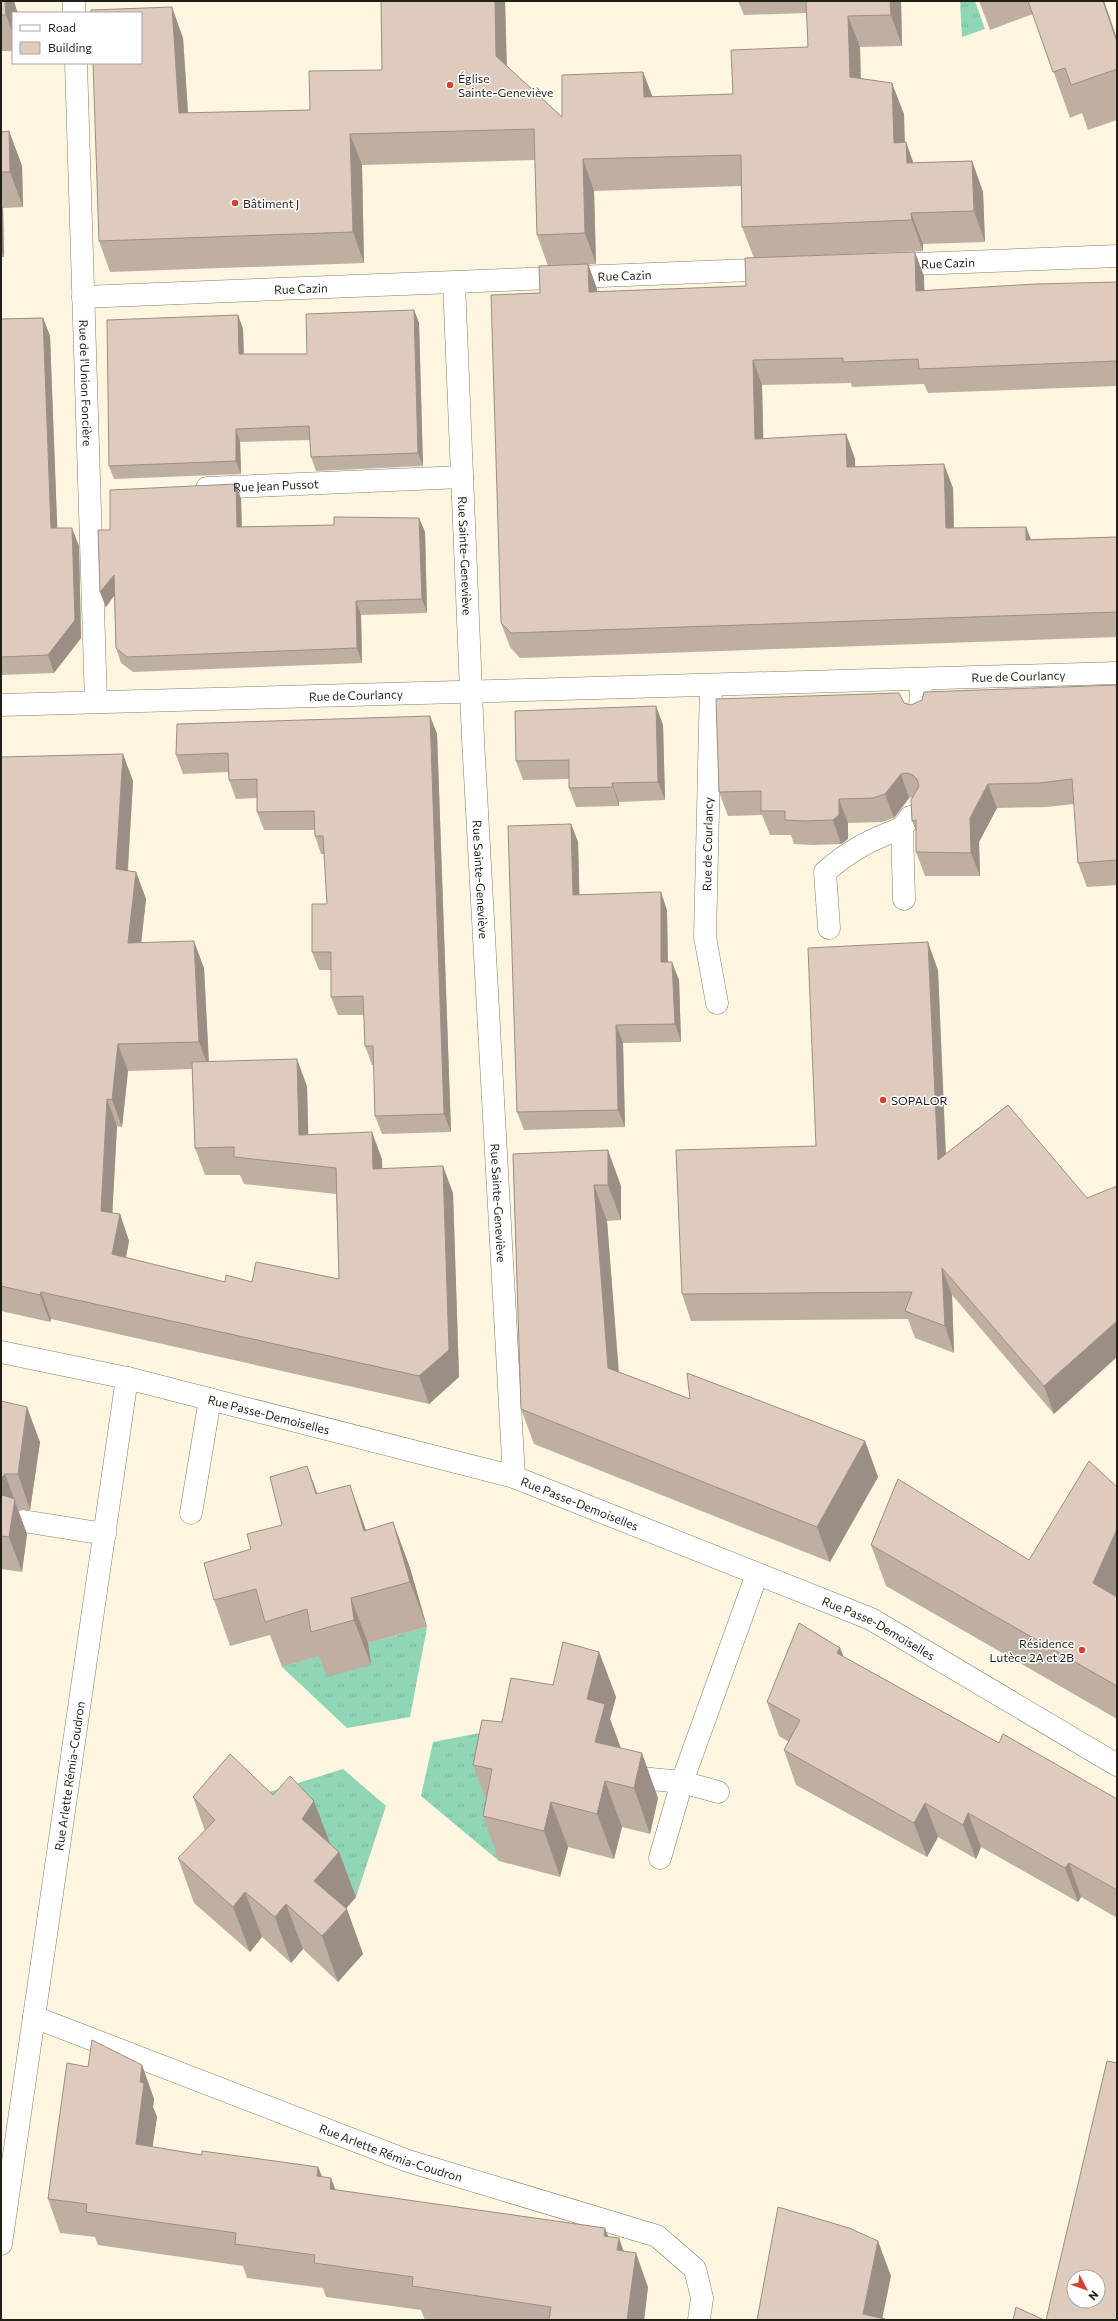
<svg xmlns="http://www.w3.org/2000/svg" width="1118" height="2321" font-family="Commissioner,sans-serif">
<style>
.grass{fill:url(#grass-tufts)}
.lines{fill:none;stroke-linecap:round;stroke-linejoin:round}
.service-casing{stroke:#847d6a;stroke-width:23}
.minor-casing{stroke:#847d6a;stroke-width:23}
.service{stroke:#fff;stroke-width:22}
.minor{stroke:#fff;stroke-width:22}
.wall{fill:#bfafa3;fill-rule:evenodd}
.shaded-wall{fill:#9b8e84}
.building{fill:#decbbd;stroke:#9b8e84;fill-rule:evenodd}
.poi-dot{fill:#d0442f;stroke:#fff;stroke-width:1.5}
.labels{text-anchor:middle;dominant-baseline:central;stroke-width:3;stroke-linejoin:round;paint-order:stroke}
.poi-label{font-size:12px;fill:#221f17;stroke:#fff;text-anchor:start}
.street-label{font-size:12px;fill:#221f17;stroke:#fff}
</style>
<defs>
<pattern id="grass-tufts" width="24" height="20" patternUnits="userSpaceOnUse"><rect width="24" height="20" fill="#90d5b6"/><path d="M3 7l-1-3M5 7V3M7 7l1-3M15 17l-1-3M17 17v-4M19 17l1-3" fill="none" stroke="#7cb69c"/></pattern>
</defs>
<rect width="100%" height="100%" fill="#fcf5e0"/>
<!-- grass -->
<g class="grass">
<polygon points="960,1 975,1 985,29 962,37"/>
<polygon points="427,1627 410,1717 347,1728 282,1667 324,1654 370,1665 368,1643"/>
<polygon points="527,1724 499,1861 421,1796 433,1742"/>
<polygon points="343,1769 386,1806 356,1897 247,1799"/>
</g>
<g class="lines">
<!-- service casing -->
<g class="service-casing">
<g id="service">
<polyline points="711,685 705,937 717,1003"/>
<polyline points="920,717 921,679"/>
<polyline points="904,899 902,828 910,817"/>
<path d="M829,928L825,872C850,850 872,839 902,828"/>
<polyline points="191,1513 210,1399"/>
<polyline points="23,1521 105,1534"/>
<polyline points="630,1777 682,1782 718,1792"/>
<polyline points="660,1858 682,1782 757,1574"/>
<path id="s1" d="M34,2017L408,2161L657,2236L695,2269L702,2298L699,2320"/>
</g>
</g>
<!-- minor casing -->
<g class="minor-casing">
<g id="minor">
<polyline points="74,1 74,13"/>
<path id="s2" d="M76,63L96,702"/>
<path id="s3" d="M890,265L1117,256"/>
<path id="s4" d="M454,283L473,739L514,1477"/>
<path id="s5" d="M83,297L776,269"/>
<path id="s6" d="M207,488L462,477"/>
<path id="s7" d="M1,705L1117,673"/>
<path id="s8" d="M1,1352L127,1378L514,1477L871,1619L1117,1765"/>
<path id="s9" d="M1,2244L127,1378"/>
</g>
</g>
<!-- service -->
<use href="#service" class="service"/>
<!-- minor -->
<use href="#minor" class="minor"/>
</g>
<!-- wall -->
<g class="wall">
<polygon points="1,1 17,11 18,13 13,13 13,51 1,51"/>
<polygon points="381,1 505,1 507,66 562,117 643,72 652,97 733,94 808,47 807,13 744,15 738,1 901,1 902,46 860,47 861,78 904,114 905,142 906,142 913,163 972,161 983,192 985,242 923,244 923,251 754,258 742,227 741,186 594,191 596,264 548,266 537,235 535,160 362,165 364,263 110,272 99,241 183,38 188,113 310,110 382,70"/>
<polygon points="979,1 1104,1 1117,39 1117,120 1088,130 1082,113 1070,118 1033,14 990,30"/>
<polygon points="9,131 22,166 23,207 3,208 4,257 1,257 1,132"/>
<polygon points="588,264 597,289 597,292 746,286 924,276 924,291 1117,282 1117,386 928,393 924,384 852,387 851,383 762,385 763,439 846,434 855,459 855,466 953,488 954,528 1026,527 1031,539 1117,537 1117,637 520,658 510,647 501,623 540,293"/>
<polygon points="414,310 419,323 423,466 316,471 311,457 310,440 240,442 241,474 114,479 109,466 238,315 243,329 244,354 307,354"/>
<polygon points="43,318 50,336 57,528 79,546 81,638 54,673 1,675 1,319"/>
<polygon points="236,484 241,499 242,527 334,525 419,518 425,532 427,613 361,615 362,663 133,672 121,663 116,648 114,595 106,607 100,592"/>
<polygon points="1117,685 1117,885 1087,887 1078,863 1074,804 1047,807 997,808 979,842 980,876 925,876 916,852 916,831 912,821 913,797 909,798 894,818 882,822 848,823 848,839 841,844 813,845 794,844 791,835 770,835 762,815 728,816 719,792 904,703 911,705"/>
<polygon points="656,706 663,725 665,800 619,802 619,806 576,807 569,788 569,779 523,780 516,761"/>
<polygon points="430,716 437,734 451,1132 382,1134 375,1116 374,1065 372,1065 365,1046 364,1015 338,1015 331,997 331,970 319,970 312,952 327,904 324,854 321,854 315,836 315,830 264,830 257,812 257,798 236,799 229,780 228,772 183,774 176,755"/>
<path d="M1,757L133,781L128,871L136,872L146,899L141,943L204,968L209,1061L307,1086L308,1134L382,1159V1169L453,1193L459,1377L429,1404L51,1319L50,1322L1,1311ZM192,1069L195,1148L205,1175H240L244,1184L336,1194L339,1279L252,1282H225L126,1258L129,1241L120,1214L112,1213L117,1126L122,1127L128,1071Z"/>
<polygon points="571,824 578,842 579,895 667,910 668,962 679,980 681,1042 623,1043 625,1127 524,1130 517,1112"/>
<polygon points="938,970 946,1154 1008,1105 1054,1414 952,1295 954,1353 915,1338 908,1319 691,1321 682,1294 816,1146"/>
<polygon points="513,1154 621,1186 621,1220 607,1221 619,1372 690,1399 865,1441 878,1477 830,1562 734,1524 534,1444 521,1409"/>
<polygon points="1,1401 40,1442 30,1510 18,1510 27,1534 22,1572 1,1569"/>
<polygon points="1117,1487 1117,1719 886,1586 871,1545 1029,1560"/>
<polygon points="317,1494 366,1530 393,1522 410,1568 427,1627 368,1643 371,1665 327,1677 319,1656 282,1667 270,1635 230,1646 214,1600 251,1549 282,1525"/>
<polygon points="840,1648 844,1657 999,1743 1117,1799 1117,1918 1081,1897 1078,1902 981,1847 976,1859 938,1837 927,1857 796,1785 784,1750 789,1742 779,1736 767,1702"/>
<polygon points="599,1652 616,1697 610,1719 621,1748 658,1798 650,1834 622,1827 614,1859 568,1847 560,1877 499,1861 483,1816 486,1800 473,1765 502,1722"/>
<polygon points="273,1795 339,1852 356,1897 346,1908 363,1954 338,1982 303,1949 291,1963 262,1937 250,1952 194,1903 178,1858 205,1831 193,1797"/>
<polygon points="142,2065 154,2099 153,2107 157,2117 152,2147 202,2155 318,2167 322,2176 336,2190 609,2237 624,2251 648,2287 644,2320 425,2320 421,2310 326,2297 323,2288 247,2278 243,2266 98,2245 95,2237 60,2233 48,2199 88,2067"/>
</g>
<!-- shaded-wall -->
<g class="shaded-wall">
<polygon points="5,1 14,1 17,11 18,13 13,13 13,35 6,15"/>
<polygon points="495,1 505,1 507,87 496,56"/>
<polygon points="890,1 901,1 902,46 891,15"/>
<polygon points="1103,1 1104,1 1117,39 1117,42"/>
<polygon points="172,7 183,38 190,144 179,113"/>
<polygon points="848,16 860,47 861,108 850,77"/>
<polygon points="643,72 655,103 644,97"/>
<polygon points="892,83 904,114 905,174 894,143"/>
<polygon points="9,131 22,166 23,207 10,172"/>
<polygon points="350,134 362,165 364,263 353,232"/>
<polygon points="906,142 917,173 907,163"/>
<polygon points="583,159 594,191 596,264 585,233"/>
<polygon points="972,161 983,192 985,242 974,211"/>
<polygon points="1,203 3,208 4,257 1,248"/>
<polygon points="911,213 923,244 923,251 912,220"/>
<polygon points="915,252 924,276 925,316 916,291"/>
<polygon points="588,264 597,289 598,317 589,292"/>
<polygon points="414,310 419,323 423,466 418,453"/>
<polygon points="238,315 243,329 244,368 239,354"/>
<polygon points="43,318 50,336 58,546 51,528"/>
<polygon points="753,360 762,385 764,464 755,439"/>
<polygon points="236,429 240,442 241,474 236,461"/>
<polygon points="846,434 855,459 856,491 847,467"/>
<polygon points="944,464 953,488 954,552 946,528"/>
<polygon points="236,484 241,499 242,542 237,527"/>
<polygon points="419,518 425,532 427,613 422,599"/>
<polygon points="1026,527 1035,552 1026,540"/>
<polygon points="72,528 79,546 81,638 54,673 48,655"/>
<polygon points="114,575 119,589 106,607 100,592"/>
<polygon points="356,601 361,615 362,663 357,648"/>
<polygon points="656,706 663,725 665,800 658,782"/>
<polygon points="430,716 437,734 451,1132 444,1114"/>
<polygon points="123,754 133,781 126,896 116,869"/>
<polygon points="901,774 909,798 894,818 885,794"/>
<polygon points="612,783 619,802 619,806 613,787"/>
<polygon points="988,784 997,808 979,842 980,876 971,853 970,818"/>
<polygon points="839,799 848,823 848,839 841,844 833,820"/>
<polygon points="571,824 578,842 580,913 573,895"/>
<polygon points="136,872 146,899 138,970 128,943"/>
<polygon points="661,892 667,910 668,980 661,962"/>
<polygon points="194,941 204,968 209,1069 199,1042"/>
<polygon points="928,942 938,970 947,1187 938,1160"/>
<polygon points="672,962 679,980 681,1042 675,1024"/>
<polygon points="616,1025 623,1043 625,1127 618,1110"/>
<polygon points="118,1044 128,1071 122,1127 112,1100"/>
<polygon points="297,1059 307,1086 309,1162 299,1135"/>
<polygon points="107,1099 117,1126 111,1238 101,1211"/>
<polygon points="372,1132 382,1159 383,1196 373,1169"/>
<polygon points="608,1150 621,1186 621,1220 608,1185"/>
<polygon points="443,1166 453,1193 459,1377 429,1404 419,1376"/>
<polygon points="594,1185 607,1221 621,1404 608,1368"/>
<polygon points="120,1214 129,1241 121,1281 112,1254"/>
<polygon points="942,1268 952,1295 954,1353 945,1326"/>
<polygon points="41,1292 51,1319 50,1322 40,1295"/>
<polygon points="1117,1321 1117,1357 1054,1414 1044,1386"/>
<polygon points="27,1407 40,1442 30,1510 18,1474"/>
<polygon points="865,1441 878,1477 830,1562 817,1527"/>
<polygon points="307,1466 324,1511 316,1494"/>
<polygon points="5,1474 27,1534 22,1572 9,1537 1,1493 1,1478"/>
<polygon points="350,1485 366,1530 380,1577 364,1531"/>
<polygon points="393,1522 410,1568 427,1627 410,1582"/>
<polygon points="1117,1529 1117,1603 1093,1583"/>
<polygon points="351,1598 368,1643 371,1665 354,1620"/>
<polygon points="840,1648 853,1682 837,1653"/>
<polygon points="599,1652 616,1697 610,1719 621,1749 595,1742 587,1699"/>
<polygon points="642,1753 658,1798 650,1834 634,1788"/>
<polygon points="605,1781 622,1827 614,1859 597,1814"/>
<polygon points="314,1801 331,1846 302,1819"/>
<polygon points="551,1802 568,1847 560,1877 544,1831"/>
<polygon points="925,1803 938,1837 927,1857 914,1823"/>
<polygon points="968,1813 981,1847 976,1859 963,1825"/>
<polygon points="339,1852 356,1897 331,1926 314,1881"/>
<polygon points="1069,1863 1081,1897 1078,1902 1065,1868"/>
<polygon points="245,1892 262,1937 250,1952 233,1907"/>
<polygon points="286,1904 303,1949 291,1963 275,1917"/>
<polygon points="347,1909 363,1954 338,1982 322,1936"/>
<polygon points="142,2065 154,2099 153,2107 157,2117 148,2178 136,2144 140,2082"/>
<polygon points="318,2167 331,2200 317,2176"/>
<polygon points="331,2178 344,2212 330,2189"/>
<polygon points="605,2228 618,2262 604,2236"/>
<polygon points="619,2238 631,2272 617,2250"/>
<polygon points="878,2241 891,2276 882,2320 863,2314"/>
<polygon points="636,2253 648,2287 644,2320 627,2320"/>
</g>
<!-- building -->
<g class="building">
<polygon points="1,1 5,1 6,15 1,15"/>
<polygon points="381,1 495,1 496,56 562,117 562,75 643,72 644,97 733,94 731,50 808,47 806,1 890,1 891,15 848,16 850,77 892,83 894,143 906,142 907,163 972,161 974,211 911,213 912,220 742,227 741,155 583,159 585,233 537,235 534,129 350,134 353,232 99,241 93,63 141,63 141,13 91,13 91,10 172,7 179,113 310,110 309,71 382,70"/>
<polygon points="1028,1 1103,1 1117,42 1117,69 1071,85 1065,68 1053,72"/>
<polygon points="9,131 10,172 1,172 1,132"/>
<polygon points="915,252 916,291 1036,284 1117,282 1117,361 919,369 918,359 843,362 843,358 753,360 755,439 846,434 847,467 944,464 946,528 1026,527 1026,540 1117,537 1117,612 511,633 501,623 491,295 540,293 539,266 588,264 589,292 746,286 745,258"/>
<polygon points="414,310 418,453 311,457 309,426 236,429 236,461 109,466 107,320 238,315 239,354 307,354 306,314"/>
<polygon points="43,318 51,528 72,528 75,620 48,655 1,657 1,319"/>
<polygon points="236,484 237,527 334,525 334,517 419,518 422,599 356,601 357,648 127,657 116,648 114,575 100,592 98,530 110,530 110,490"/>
<polygon points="1117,685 1117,860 1078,863 1072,779 1039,783 988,784 970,818 971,853 916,852 916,820 912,821 911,800 919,786 917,779 913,775 907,773 901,774 885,794 873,798 839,799 839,815 833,820 805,821 785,820 785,811 761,811 761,791 719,792 716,699 899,693 904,703 911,705 922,700 924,692"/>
<polygon points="656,706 658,782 612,783 613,787 569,788 569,760 516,761 515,711"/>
<polygon points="430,716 444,1114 375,1116 373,1046 365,1046 363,996 331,997 331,952 312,952 312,904 327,904 323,836 315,836 314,811 257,812 257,779 229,780 228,753 176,755 177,724"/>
<polygon points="123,754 116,869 136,872 128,943 194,941 199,1042 118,1044 112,1100 107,1099 101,1211 120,1214 112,1254 225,1282 226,1275 252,1282 256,1262 339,1279 336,1168 234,1157 234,1147 195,1148 192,1062 297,1059 299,1135 372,1132 373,1169 443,1166 449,1350 419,1376 41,1292 40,1295 1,1286 1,757"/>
<polygon points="571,824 573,895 661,892 661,962 672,962 675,1024 616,1025 618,1110 517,1112 508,826"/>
<polygon points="928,942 938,1160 1008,1105 1087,1198 1117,1186 1117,1321 1044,1386 942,1268 945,1326 905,1311 912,1292 682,1294 676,1150 816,1146 808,948"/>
<polygon points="608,1150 608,1185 594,1185 608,1368 690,1399 687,1373 865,1441 817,1527 721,1489 521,1409 513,1154"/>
<polygon points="1,1401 27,1407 18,1474 5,1474 1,1478"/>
<polygon points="1089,1461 1117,1487 1117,1529 1093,1583 1117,1597 1117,1686 871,1545 898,1479 1029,1560"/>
<polygon points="307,1466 316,1494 350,1485 364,1531 393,1522 410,1582 351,1598 354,1620 311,1632 307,1609 265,1622 256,1589 214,1600 204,1563 251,1549 247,1534 282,1525 270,1477"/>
<polygon points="1,1492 2,1495 15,1499 9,1537 1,1536"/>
<polygon points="799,1623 840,1648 837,1653 999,1743 1003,1734 1117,1799 1117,1890 1069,1863 1065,1868 968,1813 963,1825 925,1803 914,1823 784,1750 800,1720 767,1702"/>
<polygon points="563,1642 599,1652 587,1699 605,1704 595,1742 642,1753 634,1788 605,1781 597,1814 551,1802 544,1831 483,1816 492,1769 473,1765 482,1720 502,1722 511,1678 553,1685"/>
<polygon points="230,1754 273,1795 290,1776 314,1801 302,1819 339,1852 314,1881 347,1909 322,1936 286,1904 275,1917 245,1892 233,1907 178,1858 215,1820 193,1797"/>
<polygon points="92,2040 142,2065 140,2082 144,2083 136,2144 202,2155 202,2151 318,2167 317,2176 331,2178 330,2189 605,2228 604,2236 619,2238 617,2250 636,2253 627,2320 549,2320 551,2307 412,2286 413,2277 314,2263 315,2255 235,2244 236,2233 86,2212 87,2204 48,2199 67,2063 88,2067"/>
<path d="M1107,2061L1117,2063V2320H1046ZM1074,2277H1098V2301H1074Z"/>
<polygon points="778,2207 849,2228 878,2241 863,2314 885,2319 885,2320 757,2320"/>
<polygon points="1016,2307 1044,2320 1013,2320"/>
</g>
<!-- markers -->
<g class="poi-dot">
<circle cx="450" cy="85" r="4"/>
<circle cx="235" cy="203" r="4"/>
<circle cx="883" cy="1100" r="4"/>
<circle cx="1082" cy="1650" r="4"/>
</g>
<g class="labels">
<!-- poi labels -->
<g class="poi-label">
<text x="458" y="78">Église<tspan x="458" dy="14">Sainte-Geneviève</tspan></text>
<text x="243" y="203">Bâtiment J</text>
<text x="891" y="1100">SOPALOR</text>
<text x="1074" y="1643" text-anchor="end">Résidence<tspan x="1074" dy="14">Lutèce 2A et 2B</tspan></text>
</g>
<!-- street labels -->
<g class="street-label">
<text stroke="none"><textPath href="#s3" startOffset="58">Rue Cazin</textPath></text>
<text stroke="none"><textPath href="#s5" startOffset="542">Rue Cazin</textPath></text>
<text stroke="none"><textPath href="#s5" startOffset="218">Rue Cazin</textPath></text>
<text stroke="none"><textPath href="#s2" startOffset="320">Rue de l'Union Foncière</textPath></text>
<text stroke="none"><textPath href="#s6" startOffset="69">Rue Jean Pussot</textPath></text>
<text stroke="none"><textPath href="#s4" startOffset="273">Rue Sainte-Geneviève</textPath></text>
<text stroke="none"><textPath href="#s7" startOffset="1018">Rue de Courlancy</textPath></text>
<text stroke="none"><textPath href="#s7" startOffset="355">Rue de Courlancy</textPath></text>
<text transform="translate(707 844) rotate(-89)">Rue de Courlancy</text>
<text stroke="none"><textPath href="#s4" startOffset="597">Rue Sainte-Geneviève</textPath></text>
<text stroke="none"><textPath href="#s4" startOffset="921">Rue Sainte-Geneviève</textPath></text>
<text stroke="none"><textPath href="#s8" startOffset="275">Rue Passe-Demoiselles</textPath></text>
<text stroke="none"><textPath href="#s8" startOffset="599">Rue Passe-Demoiselles</textPath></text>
<text stroke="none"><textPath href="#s8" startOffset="923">Rue Passe-Demoiselles</textPath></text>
<text stroke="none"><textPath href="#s9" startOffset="473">Rue Arlette Rémia-Coudron</textPath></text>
<text stroke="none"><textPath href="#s1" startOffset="382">Rue Arlette Rémia-Coudron</textPath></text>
</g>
</g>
<!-- border -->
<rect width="1118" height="2321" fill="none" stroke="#221f17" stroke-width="4"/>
<!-- legend -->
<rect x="12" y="12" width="130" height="52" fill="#ffffff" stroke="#a7a5a2"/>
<rect x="20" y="25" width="20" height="6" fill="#ffffff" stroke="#a7a5a2"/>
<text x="48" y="32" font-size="12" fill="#221f17">Road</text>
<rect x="20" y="42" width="20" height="12" fill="#decbbd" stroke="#a7a5a2"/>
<text x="48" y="52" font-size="12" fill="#221f17">Building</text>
<!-- north arrow -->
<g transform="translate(1086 2289) rotate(131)"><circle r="19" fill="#ffffff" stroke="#a7a5a2"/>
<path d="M0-3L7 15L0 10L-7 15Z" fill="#d0442f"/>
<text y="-6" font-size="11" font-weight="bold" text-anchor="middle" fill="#221f17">N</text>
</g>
</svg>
